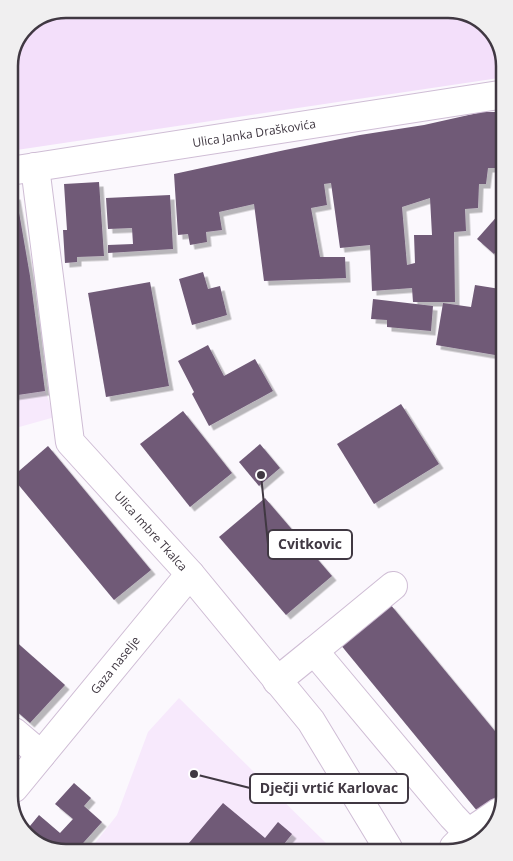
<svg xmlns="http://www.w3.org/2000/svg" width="513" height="861" font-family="'Open Sans',sans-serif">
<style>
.built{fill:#f7e9fc}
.green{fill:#f3dffa}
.building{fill:#705a77;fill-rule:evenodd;filter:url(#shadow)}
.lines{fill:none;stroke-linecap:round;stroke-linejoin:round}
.minor-casing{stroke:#cfbdd5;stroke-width:30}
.minor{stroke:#fff;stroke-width:28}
.labels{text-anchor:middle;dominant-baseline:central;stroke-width:5;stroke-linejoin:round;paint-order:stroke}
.street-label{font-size:12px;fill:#403842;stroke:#fff}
.rim{fill:none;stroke:#403842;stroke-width:2.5}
.leader{fill:none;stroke:#403842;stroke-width:2}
.callout-dot{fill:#403842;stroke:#fff;stroke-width:2}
.callout{fill:#fff;stroke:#403842;stroke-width:2}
.callout-label{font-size:14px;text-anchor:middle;font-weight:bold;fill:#403842}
</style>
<defs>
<filter id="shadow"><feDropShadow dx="4.5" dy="4.5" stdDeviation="0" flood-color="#0004"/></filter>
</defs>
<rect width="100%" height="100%" fill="#fbf8fd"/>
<!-- built -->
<g class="built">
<polygon points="10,184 14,184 16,195 30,276 45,391 55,417 12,429"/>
<polygon points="179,698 331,848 88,852 117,815 148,732"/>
</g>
<!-- green -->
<polygon class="green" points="65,9 452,9 479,18 499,41 499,78 10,151 9,62 26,25"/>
<!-- building -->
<g class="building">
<path d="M482,112H499L500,168H488L486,184H479L478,208L465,209L466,231L454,232L455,302H413L412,288L372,291L370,245L340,248L331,183L324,184L327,205L311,208L320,257H345L346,278L264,281L254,204L219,212L222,230L206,232L207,242L190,245L188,234L178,235L174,174L285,150L360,135L424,125ZM430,198L432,235H414L415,263L407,265L402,207Z"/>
<polygon points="99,182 104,256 77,257 77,262 65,263 63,230 67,230 64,184"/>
<polygon points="16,195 30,276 45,391 11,396 10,196"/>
<polygon points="170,195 173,249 108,253 108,245 133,244 132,228 108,229 106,198"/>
<polygon points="500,213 500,247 494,254 477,239"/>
<polygon points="203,272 208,289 220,286 227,315 192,325 179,279"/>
<polygon points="150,282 169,386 106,397 88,293"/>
<polygon points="475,285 500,289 501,356 436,345 443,303 471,307"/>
<polygon points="373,299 433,306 431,331 387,327 387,320 371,319"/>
<polygon points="208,345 224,376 255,359 273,391 209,426 192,394 194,392 178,361"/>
<polygon points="401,404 439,464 374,504 337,444"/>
<polygon points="183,411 232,473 190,507 140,444"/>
<polygon points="260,444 280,468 259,486 239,462"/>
<polygon points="48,446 151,570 114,600 12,477"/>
<polygon points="265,498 332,576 286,615 219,537"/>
<polygon points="390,604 504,742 504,791 478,812 340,644"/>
<polygon points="13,639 65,685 30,723 14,709"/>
<polygon points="74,783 91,798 84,806 102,822 75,852 62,852 34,843 25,832 39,815 60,833 73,819 55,804"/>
<polygon points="223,803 265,838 278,822 292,834 280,849 183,850"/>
</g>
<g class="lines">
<!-- minor casing -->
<g class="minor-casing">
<g id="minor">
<polyline points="35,167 70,442 190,574 311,721 388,848"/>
<polyline points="10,171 499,95"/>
<polyline points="314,651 393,586"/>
<polyline points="277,681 314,651 452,816 468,833"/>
<polyline points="14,732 41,755"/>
<polyline points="14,788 190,574"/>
<polyline points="454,847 468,833 499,812"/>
</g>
</g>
<!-- minor -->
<use href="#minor" class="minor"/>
</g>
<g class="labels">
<!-- street labels -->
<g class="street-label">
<text transform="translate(254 133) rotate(-9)">Ulica Janka Draškovića</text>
<text transform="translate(151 531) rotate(48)">Ulica Imbre Tkalca</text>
<text transform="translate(115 665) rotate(-51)">Gaza naselje</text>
</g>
</g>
<!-- crop -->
<path d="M0 0H513V861H0ZM66 18H448A48 48 0 0 1 496 66V796A48 48 0 0 1 448 844H66A48 48 0 0 1 18 796V66A48 48 0 0 1 66 18Z" fill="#f0eff0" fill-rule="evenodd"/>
<path class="rim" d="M66 18H448A48 48 0 0 1 496 66V796A48 48 0 0 1 448 844H66A48 48 0 0 1 18 796V66A48 48 0 0 1 66 18Z"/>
<!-- callouts -->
<path class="leader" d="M261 475L268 544M194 774L250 788"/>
<g class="callout-dot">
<circle cx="261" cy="475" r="5"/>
<circle cx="194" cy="774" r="5"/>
</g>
<g class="callout">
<rect x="268" y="530" width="84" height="29" rx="5"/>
<rect x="250" y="774" width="158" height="29" rx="5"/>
</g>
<g class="callout-label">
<text x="310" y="549">Cvitkovic</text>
<text x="329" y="793">Dječji vrtić Karlovac</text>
</g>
</svg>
